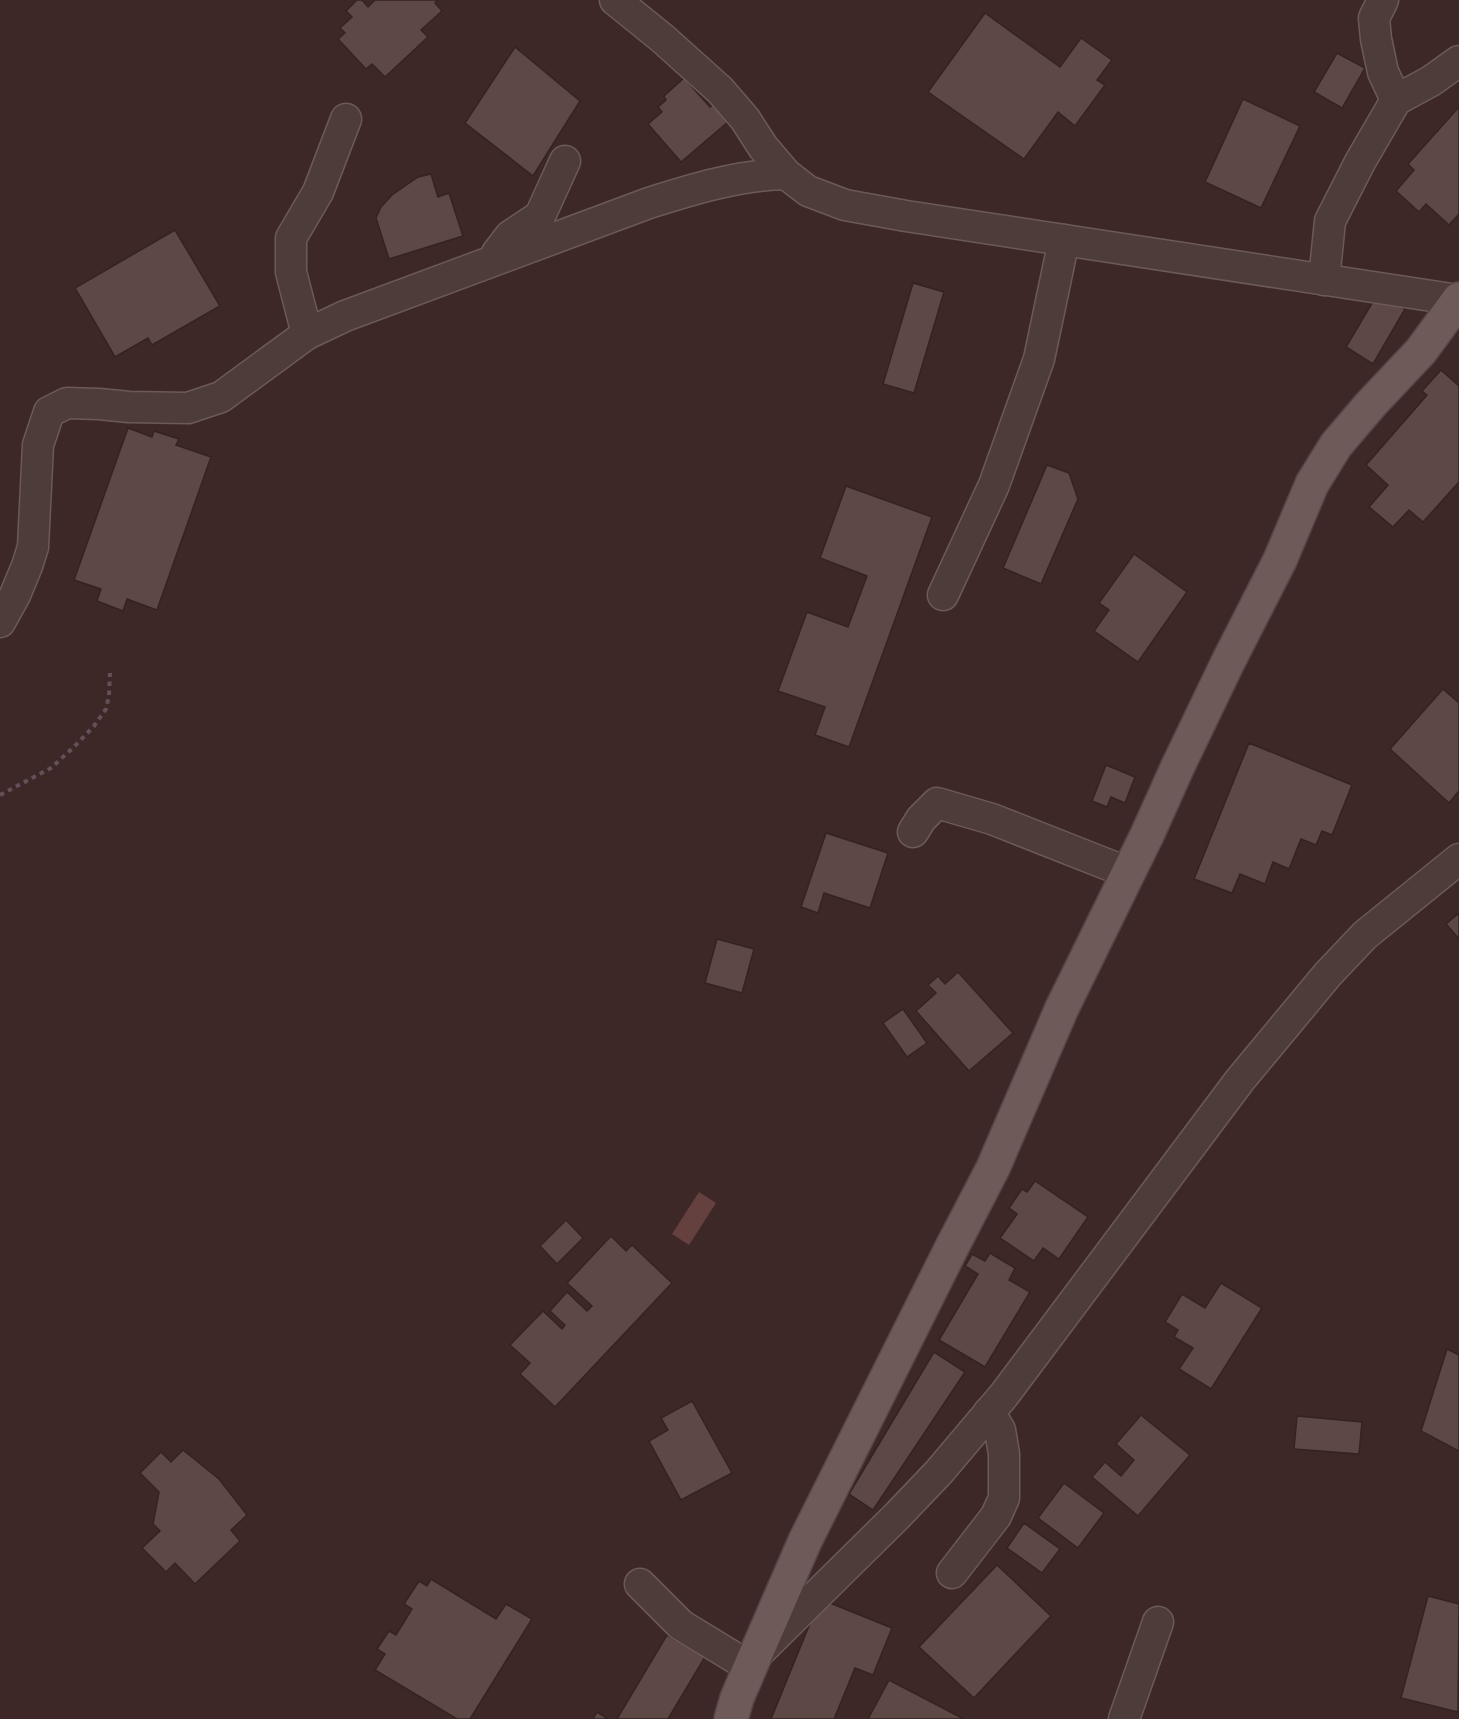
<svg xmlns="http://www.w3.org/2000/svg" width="1459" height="1719" font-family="'Source Sans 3',sans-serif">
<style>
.water{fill:#64403e}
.building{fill:#5e4846;stroke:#342321;stroke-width:1.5}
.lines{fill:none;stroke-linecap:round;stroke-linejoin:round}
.minor-casing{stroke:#6b5a58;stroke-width:33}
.primary-casing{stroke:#564544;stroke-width:36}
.path{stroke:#645058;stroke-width:4;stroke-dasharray:4.5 4.5;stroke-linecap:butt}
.minor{stroke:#4d3c3a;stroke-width:30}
.primary{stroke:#6d5a59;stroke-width:33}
</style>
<rect width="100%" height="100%" fill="#3d2827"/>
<!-- water -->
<polygon class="water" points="699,1192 716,1203 689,1245 672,1234"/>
<!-- building -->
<g class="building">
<polygon points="357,0 362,0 368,7 375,0 438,0 435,3 442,11 421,30 428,37 385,77 372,64 366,69 338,39 345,33 340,28 352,17 346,11"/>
<polygon points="985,13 1060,67 1081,38 1112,60 1097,80 1105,85 1075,126 1058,112 1024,159 928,92"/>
<polygon points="515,47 580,101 533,176 465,123"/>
<polygon points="1337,53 1365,68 1342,108 1314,92"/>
<polygon points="684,78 710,107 719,99 735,116 681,162 648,124 662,112 658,107 666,100 664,96"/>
<polygon points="1243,99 1300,126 1261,208 1205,182"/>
<polygon points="1459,107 1459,214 1449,225 1426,204 1419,212 1396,191 1414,170 1408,164"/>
<polygon points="431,174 438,197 449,193 463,236 389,259 376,218 381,207 392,195 418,177"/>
<polygon points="175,230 220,306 152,345 148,338 115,357 75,288"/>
<polygon points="913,283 944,292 914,393 883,384"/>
<polygon points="1378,293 1405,309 1373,364 1346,347"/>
<polygon points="1441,370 1459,386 1459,482 1423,522 1409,510 1393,527 1369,507 1388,485 1366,465 1427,395 1422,391"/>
<polygon points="128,428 152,437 154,431 179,439 176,445 211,457 157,610 127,599 123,611 97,601 101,589 74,580"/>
<polygon points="1047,465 1069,473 1078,499 1041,584 1003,568"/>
<polygon points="846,486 932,517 849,747 815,735 825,707 778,691 807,612 848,627 867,576 820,558"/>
<polygon points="1134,554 1187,592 1138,662 1094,631 1109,610 1099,603"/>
<polygon points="1443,689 1459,703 1459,791 1449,803 1390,749"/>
<polygon points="1249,743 1352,785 1332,835 1322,831 1316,845 1301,839 1289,869 1273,862 1265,884 1240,874 1232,893 1194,879"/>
<polygon points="1106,765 1135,777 1125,803 1111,797 1107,807 1092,801"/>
<polygon points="826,833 888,853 870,908 824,893 818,913 801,907"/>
<polygon points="1459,913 1459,939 1446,924"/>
<polygon points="717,939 754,949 742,993 705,983"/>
<polygon points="958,972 1013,1033 969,1071 916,1011 936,993 928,985 938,976 945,984"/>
<polygon points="903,1009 927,1043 907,1057 883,1023"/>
<polygon points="1035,1181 1088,1217 1059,1259 1043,1248 1034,1261 1000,1238 1017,1214 1009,1208 1022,1189 1027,1192"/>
<polygon points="566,1220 583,1238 557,1264 540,1246"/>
<polygon points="611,1236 626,1251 632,1245 672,1283 555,1407 520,1374 530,1363 510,1345 543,1311 562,1329 565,1325 550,1311 567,1292 587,1311 592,1306 567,1283"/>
<polygon points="990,1253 1015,1268 1009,1280 1030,1292 985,1367 939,1340 978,1274 965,1266 972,1254 985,1261"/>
<polygon points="1221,1283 1262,1308 1211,1389 1179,1369 1193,1348 1174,1337 1178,1330 1165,1322 1182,1294 1205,1308"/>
<polygon points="1447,1349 1459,1355 1459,1451 1421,1431"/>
<polygon points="934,1352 965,1372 873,1510 849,1494"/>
<polygon points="692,1401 732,1473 681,1500 649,1441 668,1430 661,1418"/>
<polygon points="1141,1415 1190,1455 1138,1516 1092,1477 1105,1462 1121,1476 1134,1460 1116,1444"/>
<polygon points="1297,1416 1362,1422 1359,1454 1294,1449"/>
<polygon points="183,1450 219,1479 247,1515 231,1530 240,1541 195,1584 175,1563 166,1572 142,1548 160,1531 153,1524 159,1492 140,1473 161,1452 171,1462"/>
<polygon points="1064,1483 1104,1513 1078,1548 1038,1518"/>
<polygon points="1024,1523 1060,1549 1042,1573 1007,1548"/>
<polygon points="997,1565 1051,1616 974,1698 919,1647"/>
<polygon points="431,1579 496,1619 506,1604 532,1619 470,1719 457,1719 375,1670 385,1654 377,1649 389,1631 396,1635 412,1609 404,1604 419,1581 427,1586"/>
<polygon points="1428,1596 1459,1604 1458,1712 1401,1698"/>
<polygon points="820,1599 892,1628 873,1675 855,1668 834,1719 771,1719"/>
<polygon points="667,1635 705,1657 668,1719 617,1719"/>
<polygon points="889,1680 962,1718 961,1719 868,1719"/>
<polygon points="597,1712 608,1719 593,1719"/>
</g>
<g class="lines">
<!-- minor casing -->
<g class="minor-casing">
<g id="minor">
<polyline points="615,0 662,38 720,90 745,119 763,147 786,174 808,191 845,205 906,216 1458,300"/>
<polyline points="1383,0 1374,18 1376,39 1383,72 1396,100"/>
<polyline points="497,253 510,236 540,216 565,161"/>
<polyline points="1324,280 1330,221 1360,162 1396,100 1431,81 1459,61"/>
<polyline points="307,334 291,272 291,238 318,192 346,119"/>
<polyline points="943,595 994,485 1039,359 1064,240"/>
<path d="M0,622L15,595L27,566L33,547L38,445L49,412L67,403L99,404L129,407L188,408L221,397L307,334L345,316L649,203C693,189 739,175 786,174"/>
<polyline points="913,832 921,819 937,803 992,819 1129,873"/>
<polyline points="952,1573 996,1516 1004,1498 1004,1454 1000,1430 989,1412"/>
<polyline points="640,1584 681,1625 750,1667"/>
<polyline points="757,1654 897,1516 939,1472 1004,1395 1240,1080 1328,974 1365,935 1459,859"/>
<polyline points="1124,1719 1158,1622"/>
</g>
</g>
<!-- primary casing -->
<g class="primary-casing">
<polyline id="primary" points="731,1719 737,1698 755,1656 805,1541 952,1247 993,1168 1062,1008 1147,835 1178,766 1228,662 1280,560 1312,484 1336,445 1371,404 1421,351 1459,299"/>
</g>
<!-- path -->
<polyline class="path" points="0,795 51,768 74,747 94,726 106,709 109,695 110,673"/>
<!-- minor -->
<use href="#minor" class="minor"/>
<!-- primary -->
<use href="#primary" class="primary"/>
</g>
</svg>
